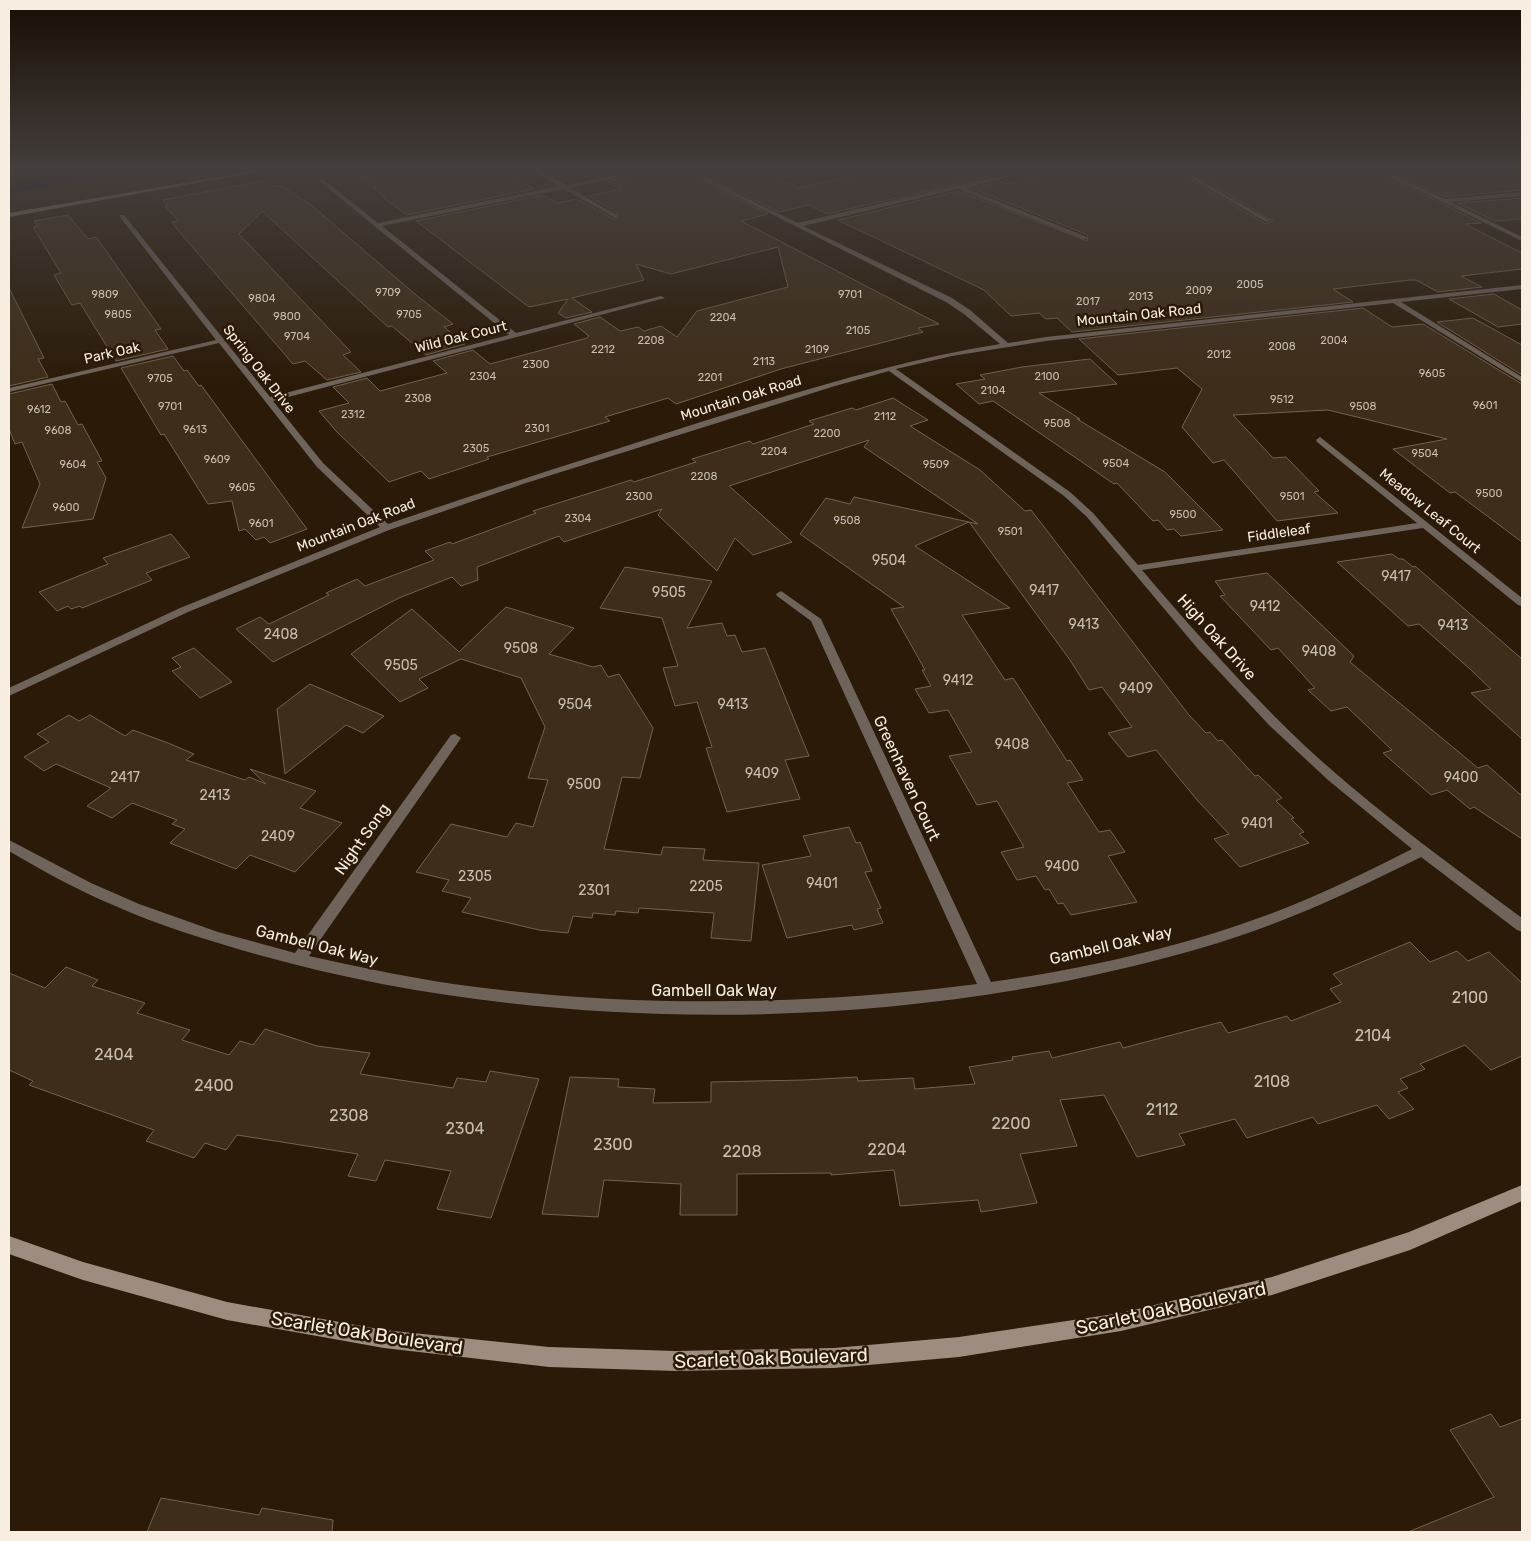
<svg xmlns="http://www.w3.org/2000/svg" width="1531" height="1541" font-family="Rubik,sans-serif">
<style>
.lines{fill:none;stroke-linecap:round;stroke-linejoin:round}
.canal{fill:#000226;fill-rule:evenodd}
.building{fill:#3e2d19;stroke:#75624d}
.street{fill:#6f645c;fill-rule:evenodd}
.secondary{fill:#9d8c80;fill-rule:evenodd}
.labels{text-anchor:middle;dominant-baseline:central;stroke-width:5;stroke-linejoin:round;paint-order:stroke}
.far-number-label{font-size:11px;fill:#cabeb0}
.far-street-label{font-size:14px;fill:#f9eee2;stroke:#2a1a07}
.number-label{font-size:14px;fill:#cabeb0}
.street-label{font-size:16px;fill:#f9eee2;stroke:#2a1a07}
.near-number-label{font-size:16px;fill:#cabeb0}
.near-street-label{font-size:19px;fill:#f9eee2;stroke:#2a1a07}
</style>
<rect width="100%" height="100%" fill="#2a1a07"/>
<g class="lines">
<!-- canal -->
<polygon class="canal" points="102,170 131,170 124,174 9,193 9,185"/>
</g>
<!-- building -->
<g class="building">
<polygon points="354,170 485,170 497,176 509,174 534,189 407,215 384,198 386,198 373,188 377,187"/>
<polygon points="586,170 636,170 599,177"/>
<polygon points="654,170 682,170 768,214 741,221 939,324 918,328 923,332 781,369 676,404 668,398 605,417 610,421 487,457 489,459 429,479 421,471 389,482 336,431 319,411 349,403 333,387 367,378 380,391 447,373 433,361 473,350 490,364 587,338 589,336 574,324 600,317 620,331 638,327 644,331 661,326 677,337 697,311 788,287 778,247 671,274 636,264 644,280 572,298 592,312 566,318 558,313 568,299 529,307 416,221 543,195 557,203 577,199 615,220 618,213 588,196 622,189 608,182"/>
<polygon points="692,170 760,170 799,188 882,170 970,170 989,177 827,214 809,205 779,212"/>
<polygon points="1061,170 1146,170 1158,175 1179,173 1266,224 1273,221 1191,172 1222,170 1255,170 1261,173 1309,170 1375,170 1481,223 1465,224 1522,253 1522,269 1461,276 1482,287 1438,292 1416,280 1410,280 1333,289 1353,302 1072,332 1057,318 1046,319 1039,313 1011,316 984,290 838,220 958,191 1087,241 1088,235 971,188 999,181 1006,184"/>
<polygon points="1386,170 1451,170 1462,174 1522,170 1522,190 1445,197"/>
<polygon points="262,181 271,187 280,185 311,205 416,295 453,324 444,327 465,344 426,355 392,326 388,327 262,211 239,234 351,352 343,355 361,372 327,380 305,361 293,364 177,229 172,222 179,221 165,206 168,206 163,200"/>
<polygon points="1522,198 1522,219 1495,221 1458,203"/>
<polygon points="68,215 88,239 96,237 104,248 161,329 155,330 168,349 116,361 80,303 72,305 54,275 61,273 33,227 38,226 34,221"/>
<polygon points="9,288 44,358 38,359 48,377 9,386"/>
<polygon points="1494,294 1522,310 1522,324 1498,327 1449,299"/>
<polygon points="1363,308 1392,327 1423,324 1522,384 1522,542 1455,492 1450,493 1393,449 1447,439 1328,410 1233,415 1273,458 1286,457 1319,491 1314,492 1338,513 1277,521 1224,460 1213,463 1182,427 1202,389 1177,368 1118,375 1079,339"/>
<polygon points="1473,318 1522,345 1522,375 1437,322"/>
<polygon points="173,356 184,371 187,370 199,386 201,385 307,529 270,543 264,537 256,540 245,529 239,531 232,501 208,504 164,434 161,435 121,368"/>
<polygon points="1090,359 1117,384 1039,393 1080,419 1077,419 1165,472 1223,530 1181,536 1174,529 1167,530 1158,520 1153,521 1117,483 1114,484 993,401 979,404 956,384 985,379 980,375 1022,367"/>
<polygon points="52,384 61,402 65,401 78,425 82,424 102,461 97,462 106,478 93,519 22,528 40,484 22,442 15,444 9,429 9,394"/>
<polygon points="893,398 928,420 910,426 980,470 1025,511 1031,510 1189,715 1206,733 1210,732 1218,741 1222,740 1255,776 1258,775 1282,798 1276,801 1294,818 1291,819 1304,832 1299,834 1309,843 1240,867 1214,839 1229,834 1198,801 1156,750 1128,757 1108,733 1132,727 1102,687 1089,690 1070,660 969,522 915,546 1010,608 962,615 1005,680 1013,678 1067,761 1070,760 1083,780 1067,783 1099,832 1110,830 1125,852 1108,856 1137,902 1071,915 1063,903 1058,904 1049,889 1045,890 1036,876 1017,880 1001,852 1024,847 997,801 977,805 949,756 972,752 948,710 929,713 915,689 931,686 922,670 925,670 891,609 904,607 800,534 826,498 850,504 854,497 978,524 864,447 869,440 729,486 792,542 753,555 735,538 717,571 658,515 662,509 564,542 559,536 477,567 478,580 461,586 452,577 399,598 273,662 236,629 260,617 269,624 329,595 326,593 357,579 365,586 434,560 425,551 450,542 452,544 536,513 533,511 631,480 634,482 696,462 692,459 750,441 753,444 814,424 809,421 852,408 856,410"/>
<polygon points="171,534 190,557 146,573 152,580 82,608 80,606 71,609 68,606 57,611 39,592 108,564 103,558"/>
<polygon points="1392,554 1399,559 1403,559 1413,567 1415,566 1522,659 1522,739 1471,693 1491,689 1470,669 1419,624 1408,626 1337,562"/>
<polygon points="625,567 712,581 687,628 722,623 727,636 735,635 742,652 765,648 809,756 785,760 800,799 727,812 706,748 712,747 697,702 675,706 663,668 678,666 662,618 600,608"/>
<polygon points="1267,573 1354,656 1350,662 1478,768 1487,765 1522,796 1522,839 1474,807 1470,809 1447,790 1431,795 1383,753 1392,750 1347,707 1331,711 1308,690 1315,688 1278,648 1271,650 1220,596 1225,595 1215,581"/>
<polygon points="506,607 574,628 549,654 593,667 601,665 608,677 619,674 653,728 640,778 622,777 604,849 661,855 663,847 705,849 703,860 759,863 751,941 711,938 714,913 639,908 638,913 616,911 615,915 593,913 592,918 573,916 568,933 539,930 462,912 471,898 442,891 449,880 416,872 451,824 507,837 516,823 533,827 548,780 528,778 545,727 521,678 461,659 419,679 428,688 400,702 351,654 412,609 459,652"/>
<polygon points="194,648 232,682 200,698 193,691 172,671 181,667 172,658"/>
<polygon points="310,684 384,716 363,733 346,725 285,774 277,709"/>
<polygon points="69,715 79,721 90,715 125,736 133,730 168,743 194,754 186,760 245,780 249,777 266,784 250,769 316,791 300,808 342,823 295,872 250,855 236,869 205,857 170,843 185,829 172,824 177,820 132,803 112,818 87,806 111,788 56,764 44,771 24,757 49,742 37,734"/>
<polygon points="849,827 856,843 860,842 872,871 865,872 881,908 877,909 883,923 854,930 852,925 787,938 762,865 811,856 803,836"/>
<polygon points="1410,942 1430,962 1457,951 1468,961 1489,952 1522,983 1522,1056 1491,1070 1465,1045 1420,1064 1425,1069 1400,1079 1408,1088 1398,1092 1414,1109 1389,1119 1377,1105 1318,1124 1313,1117 1247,1138 1235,1119 1179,1134 1185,1145 1137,1157 1104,1095 1060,1100 1077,1146 1020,1154 1037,1203 981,1212 978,1200 900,1206 894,1170 831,1175 831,1173 737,1174 737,1215 680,1215 681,1184 604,1180 598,1217 542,1214 570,1077 619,1079 618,1087 655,1089 653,1103 711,1102 711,1082 804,1080 857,1077 858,1081 913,1078 915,1089 975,1084 969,1067 1013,1060 1012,1057 1049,1051 1052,1058 1120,1042 1123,1048 1221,1022 1228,1033 1287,1016 1291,1021 1341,1002 1330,989 1342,984 1333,974"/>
<polygon points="66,967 98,980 92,986 145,1003 137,1013 190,1030 182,1040 229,1055 240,1041 253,1045 265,1029 317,1046 370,1053 360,1074 453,1088 457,1078 486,1082 490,1071 539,1079 491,1218 437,1209 451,1171 385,1160 376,1181 348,1176 358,1154 237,1135 226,1150 205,1143 194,1158 146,1141 154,1130 29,1085 33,1081 9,1070 9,973 45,988"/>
<polygon points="1491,1414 1500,1427 1522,1419 1522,1532 1408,1532 1494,1497 1450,1430"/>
<polygon points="161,1498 259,1515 262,1508 333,1520 332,1532 147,1532"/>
</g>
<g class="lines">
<!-- street -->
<g class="street">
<path d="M533,170H538L566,185L643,170H652L570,188L617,215L615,218L564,189L382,226L516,333L661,296L665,298L273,401L323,463L388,524C493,488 598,455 704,421C802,391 899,360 1000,344L964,314L946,302L684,170H689L798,223L958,185L1035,170L965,188L1087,237V239H1083L958,189L803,226L952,298L970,310L1008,343L1046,337L1522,285V289L1401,302L1522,377V382L1393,303L1046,341L952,356L896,369L1070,492L1093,513L1138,565L1417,523L1317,442L1316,440L1320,437L1522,598V606L1518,605L1423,528L1142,570C1194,631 1247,691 1305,746C1373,809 1448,863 1522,918V932L1517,930L1421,857C1355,890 1289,921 1218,943C920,1034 559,1039 259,955C210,941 160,926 113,905C77,890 43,871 9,851V840L91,883L139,904L218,932L295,953L451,735L455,734L461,738L459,741L309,956C364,968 420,980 476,987C642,1008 811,1005 977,984L811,621L777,596L776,594L781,591L821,619L991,982C1091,968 1194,944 1288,907C1330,890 1371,870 1412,849L1328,780L1269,725L1198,649L1087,517L1064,496L889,371L835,386L526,483L389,530L188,612L9,696V688L180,608L380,527L317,467L219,343L9,392V388L216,340L120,217V215H124L270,397L509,335L319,181V179H323L378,223L559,186Z"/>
<polygon points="1177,170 1183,170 1271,221 1266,222"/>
<polygon points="1377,170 1383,170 1445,199 1522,192 1522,196 1451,202 1522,237 1522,241"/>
</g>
<!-- secondary -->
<g class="secondary">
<polygon points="259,170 269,170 9,217 9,213"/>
<polygon points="1522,1185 1522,1201 1410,1250 1272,1295 1121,1331 959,1357 834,1368 676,1371 549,1367 384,1348 227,1320 83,1280 9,1254 9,1236 83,1262 227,1302 384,1330 549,1347 676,1351 834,1348 959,1337 1121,1313 1272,1277 1409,1232"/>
</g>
</g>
<!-- sky -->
<linearGradient id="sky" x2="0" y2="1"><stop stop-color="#170e04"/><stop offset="0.44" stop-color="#443e3c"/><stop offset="1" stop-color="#443e3c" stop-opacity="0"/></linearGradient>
<rect width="1531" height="385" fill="url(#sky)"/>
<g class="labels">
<!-- far-number labels -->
<g class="far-number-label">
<text x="1250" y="284">2005</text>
<text x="1199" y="290">2009</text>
<text x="388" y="292">9709</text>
<text x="105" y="294">9809</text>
<text x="850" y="294">9701</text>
<text x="1141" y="296">2013</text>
<text x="262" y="298">9804</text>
<text x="1088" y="301">2017</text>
<text x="118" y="314">9805</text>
<text x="409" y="314">9705</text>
<text x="287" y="316">9800</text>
<text x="723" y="317">2204</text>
<text x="858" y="330">2105</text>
<text x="297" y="336">9704</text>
<text x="651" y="340">2208</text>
<text x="1334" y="340">2004</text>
<text x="1282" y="346">2008</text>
<text x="603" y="349">2212</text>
<text x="817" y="349">2109</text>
<text x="1219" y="354">2012</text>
<text x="764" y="361">2113</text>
<text x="536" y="364">2300</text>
<text x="1432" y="373">9605</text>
<text x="483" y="376">2304</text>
<text x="1047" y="376">2100</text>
<text x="710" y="377">2201</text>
<text x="160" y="378">9705</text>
<text x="993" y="390">2104</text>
<text x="418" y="398">2308</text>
<text x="1282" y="399">9512</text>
<text x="1485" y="405">9601</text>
<text x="170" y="406">9701</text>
<text x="1363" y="406">9508</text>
<text x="39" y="409">9612</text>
<text x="353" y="414">2312</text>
<text x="885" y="416">2112</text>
<text x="1057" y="423">9508</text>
<text x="537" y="428">2301</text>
<text x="195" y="429">9613</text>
<text x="58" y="430">9608</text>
<text x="827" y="433">2200</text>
<text x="476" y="448">2305</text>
<text x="774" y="451">2204</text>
<text x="1425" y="453">9504</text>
<text x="217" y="459">9609</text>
<text x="1116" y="463">9504</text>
<text x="73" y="464">9604</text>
<text x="936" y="464">9509</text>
<text x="704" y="476">2208</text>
<text x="242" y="487">9605</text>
<text x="1489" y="493">9500</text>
<text x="639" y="496">2300</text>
<text x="1292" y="496">9501</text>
<text x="66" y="507">9600</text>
<text x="1183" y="514">9500</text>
<text x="578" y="518">2304</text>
<text x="847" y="520">9508</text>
<text x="261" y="523">9601</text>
<text x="1010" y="531">9501</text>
</g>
<!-- far-street labels -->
<g class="far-street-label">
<text transform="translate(1139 315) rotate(-6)">Mountain Oak Road</text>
<text transform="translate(461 337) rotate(-14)">Wild Oak Court</text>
<text transform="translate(112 353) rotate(-13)">Park Oak</text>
<text transform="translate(259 369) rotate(52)">Spring Oak Drive</text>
<text transform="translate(741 398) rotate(-17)">Mountain Oak Road</text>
<text transform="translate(1430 511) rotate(39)">Meadow Leaf Court</text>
<text transform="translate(356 525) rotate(-21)">Mountain Oak Road</text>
<text transform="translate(1279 533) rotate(-8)">Fiddleleaf</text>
</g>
<!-- number labels -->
<g class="number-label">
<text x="889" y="560">9504</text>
<text x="1396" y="576">9417</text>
<text x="1044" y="590">9417</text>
<text x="669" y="592">9505</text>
<text x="1265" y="606">9412</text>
<text x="1084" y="624">9413</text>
<text x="1453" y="625">9413</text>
<text x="281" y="634">2408</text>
<text x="521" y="648">9508</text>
<text x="1319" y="651">9408</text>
<text x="401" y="665">9505</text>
<text x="958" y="680">9412</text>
<text x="1136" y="688">9409</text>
<text x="575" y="704">9504</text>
<text x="733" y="704">9413</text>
<text x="1012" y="744">9408</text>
<text x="762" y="773">9409</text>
<text x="125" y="777">2417</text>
<text x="1461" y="777">9400</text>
<text x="584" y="784">9500</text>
<text x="215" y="795">2413</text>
<text x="1257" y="823">9401</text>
<text x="278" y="836">2409</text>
<text x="1062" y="866">9400</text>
<text x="475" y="876">2305</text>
<text x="822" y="883">9401</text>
<text x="706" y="886">2205</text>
<text x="594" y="890">2301</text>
</g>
<!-- street labels -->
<g class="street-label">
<text transform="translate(1217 637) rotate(48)">High Oak Drive</text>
<text transform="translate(907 778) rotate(65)">Greenhaven Court</text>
<text transform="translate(362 839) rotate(-55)">Night Song</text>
<text transform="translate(317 945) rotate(14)">Gambell Oak Way</text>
<text transform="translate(1111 945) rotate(-13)">Gambell Oak Way</text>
<text x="714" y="990">Gambell Oak Way</text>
</g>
<!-- near-number labels -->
<g class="near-number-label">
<text x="1470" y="997">2100</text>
<text x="1373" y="1035">2104</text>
<text x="114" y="1054">2404</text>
<text x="1272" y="1081">2108</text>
<text x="214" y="1085">2400</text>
<text x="1162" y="1109">2112</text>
<text x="349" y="1115">2308</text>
<text x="1011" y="1123">2200</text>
<text x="465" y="1128">2304</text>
<text x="613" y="1144">2300</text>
<text x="887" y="1149">2204</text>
<text x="742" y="1151">2208</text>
</g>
<!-- near-street labels -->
<g class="near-street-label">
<text transform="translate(1171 1308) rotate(-12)">Scarlet Oak Boulevard</text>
<text transform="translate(367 1333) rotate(9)">Scarlet Oak Boulevard</text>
<text transform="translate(771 1358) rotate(-2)">Scarlet Oak Boulevard</text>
</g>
</g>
<!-- border -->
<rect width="1531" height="1541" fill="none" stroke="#f9eee2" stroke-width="20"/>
</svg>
